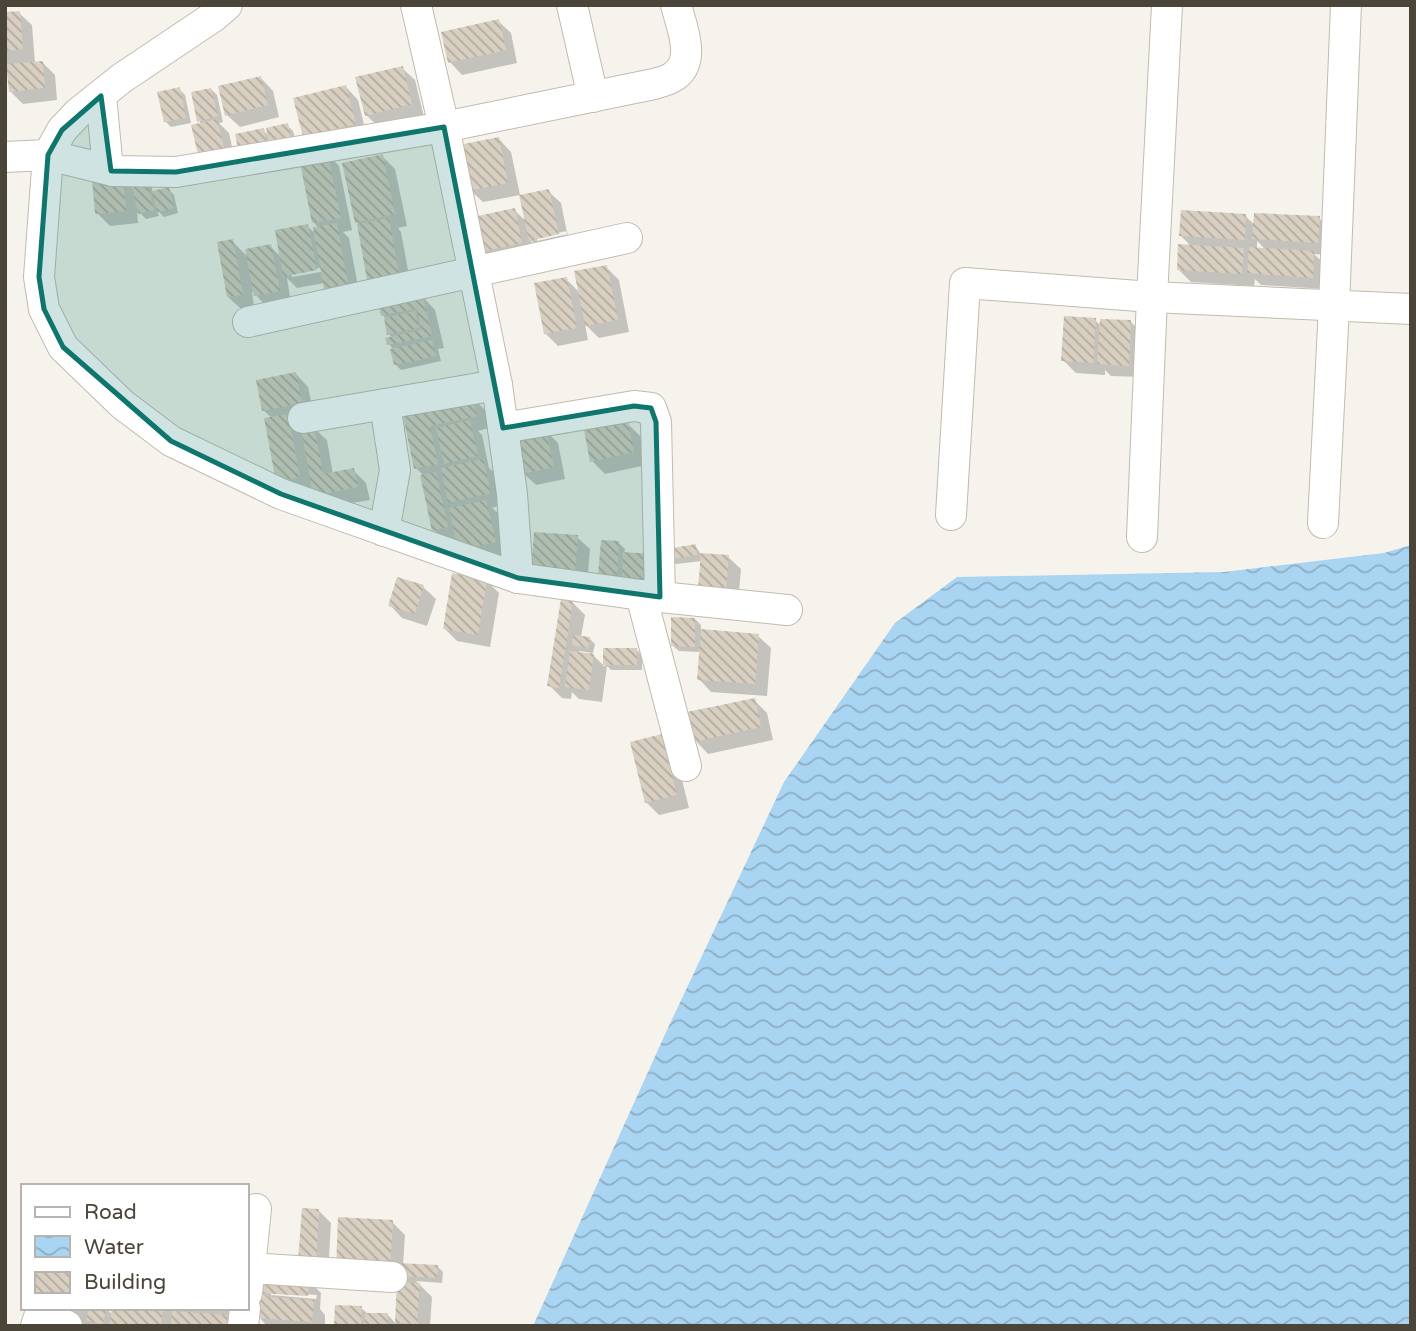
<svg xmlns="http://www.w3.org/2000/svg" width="1416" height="1331" font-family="'Varela Round',sans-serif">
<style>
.water{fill:url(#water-waves)}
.shadow{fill:#0003;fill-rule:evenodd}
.building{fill:url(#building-back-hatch)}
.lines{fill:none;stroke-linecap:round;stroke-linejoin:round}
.minor-casing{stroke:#c2bbae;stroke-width:32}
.minor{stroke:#fff;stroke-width:30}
.marked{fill:#0f766e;fill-opacity:0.2;stroke:#0f766e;stroke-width:5;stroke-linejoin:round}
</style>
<defs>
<pattern id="water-waves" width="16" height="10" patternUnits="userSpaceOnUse" patternTransform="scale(1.75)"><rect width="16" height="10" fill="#a9d4f2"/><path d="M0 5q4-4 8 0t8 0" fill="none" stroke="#8caec5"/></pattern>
<pattern id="building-back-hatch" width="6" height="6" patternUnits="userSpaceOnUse" patternTransform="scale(1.75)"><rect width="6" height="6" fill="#d8cfc1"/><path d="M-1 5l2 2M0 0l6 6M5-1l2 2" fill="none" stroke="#b1aa9e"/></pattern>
</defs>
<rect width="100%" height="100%" fill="#f6f3ec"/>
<!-- water -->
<polygon class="water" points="1411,545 1411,1326 533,1326 667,1030 784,782 895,623 957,577 1224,572 1384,553"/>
<!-- shadow -->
<g class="shadow">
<polygon points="19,13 32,25 35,63 42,62 55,75 57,100 23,104 10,91 8,64 5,64 5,14"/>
<polygon points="498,21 511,33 517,63 462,75 450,62"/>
<polygon points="402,68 415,80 424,117 379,127 366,115"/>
<polygon points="261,78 273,91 279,117 240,127 227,115"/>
<polygon points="346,87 358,100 367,137 304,136"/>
<polygon points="179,89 185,95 191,123 171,127 165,121"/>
<polygon points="211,89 217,95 223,122 219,123 229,133 236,165 199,121"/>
<polygon points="287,125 293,131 296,142 272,148 240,148 263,130 269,136"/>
<polygon points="499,139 511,152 520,195 483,202 470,190"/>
<path d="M327,153L339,166L352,230L343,232L349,238L360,297L339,301L326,288L325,283L297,288L287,278L291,303L268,308L252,291L254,307L241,309L228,297L232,241L248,257L270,246L281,257L307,226L316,234L319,228L314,223ZM325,267L326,271L292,277V273Z"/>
<polygon points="382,156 395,169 407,226 398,228 401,232 411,286 381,292 369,279 359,224 356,222"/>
<polygon points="122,178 135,191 151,185 153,193 168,189 174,195 178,213 164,217 157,210 159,216 146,219 137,210 138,223 110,226 97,213"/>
<path d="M548,191L561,203L570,247L543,252L531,240L534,255L490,265L477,252L514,210L527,222ZM567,231L568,234L537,241V237Z"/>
<path d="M1245,216L1255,225L1319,218L1332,231L1330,255L1314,254L1326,265L1325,289L1261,285L1255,279L1254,286L1191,282L1178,269L1191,246L1181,236ZM1257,241L1266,250H1257Z"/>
<polygon points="606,267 619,280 629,332 599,338 585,324 588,340 558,346 545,333 566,279 580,293"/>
<polygon points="423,297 435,310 444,348 438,349 441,361 401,370 395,364 394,350 389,344 392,338 389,334 386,318 382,315"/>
<polygon points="1095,320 1101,326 1131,322 1143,335 1141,377 1111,376 1105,370 1105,375 1076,373 1063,360"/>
<polygon points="296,374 308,387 314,415 314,428 327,440 333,474 353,470 366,483 370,500 327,507 291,494 278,481 272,418 263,410"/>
<polygon points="472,397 485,410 489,428 478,431 482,435 489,468 495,473 502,505 492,508 499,514 507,554 472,562 447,543 434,530 424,476 416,468 404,412"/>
<polygon points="627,423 640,436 646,465 605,474 592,461"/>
<polygon points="545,430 558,443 565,479 536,485 523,473"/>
<polygon points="577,537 590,549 587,585 545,582"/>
<polygon points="619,543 625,549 624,554 666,597 606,580"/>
<polygon points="695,546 701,554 728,557 741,569 737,614 702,561 676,564 670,559"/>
<polygon points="486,580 499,593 490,647 457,641 445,629"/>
<polygon points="423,587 436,599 427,626 402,618 390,605"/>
<polygon points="572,602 585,615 581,637 589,638 595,644 593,653 579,651 579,654 590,655 590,652 605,667 605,650 637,650 642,656 642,670 611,670 607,666 602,702 579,699 572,692 571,699 562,698 549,685"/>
<polygon points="695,619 701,625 701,631 758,636 771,648 767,696 711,692 699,679 701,652 679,651 673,646"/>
<polygon points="754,700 767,713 773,740 708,754 696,741"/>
<polygon points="662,736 674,748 689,808 659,815 646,802"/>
<polygon points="319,1211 331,1223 328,1274 313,1273"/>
<polygon points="392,1222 405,1235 403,1265 437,1266 443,1272 442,1283 416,1281 432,1297 430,1326 336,1326 361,1308 368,1314 388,1315 396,1324 399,1284 350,1282"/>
<path d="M308,1280L321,1293L320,1309L325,1315V1326H267L259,1317L266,1298L260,1292ZM271,1292L317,1295L316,1299L271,1295Z"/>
<polygon points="53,1308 105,1308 113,1315 113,1308 242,1308 236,1326 81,1326"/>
</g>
<!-- building -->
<g class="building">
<polygon points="20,11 23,49 5,51 5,12"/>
<polygon points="499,19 506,50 448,63 441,32"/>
<polygon points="43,61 45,88 9,92 6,64"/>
<polygon points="403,66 412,104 365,116 355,77"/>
<polygon points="261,76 268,105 225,116 218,86"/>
<polygon points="346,85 356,124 303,137 293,98"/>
<polygon points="180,87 186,118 164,122 157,92"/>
<polygon points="211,88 218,116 197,122 191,92"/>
<polygon points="217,119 225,152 199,159 191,125"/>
<polygon points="288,123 291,137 269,142 266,128"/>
<polygon points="264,128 267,143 238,149 235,134"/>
<polygon points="499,137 508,183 468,191 459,145"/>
<polygon points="327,152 341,218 312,223 299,158"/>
<polygon points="383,154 395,214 355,223 342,163"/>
<polygon points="123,176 126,211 95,214 92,180"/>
<polygon points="146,178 154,210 138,214 131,181"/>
<polygon points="169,187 174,208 157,212 152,191"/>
<polygon points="549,189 559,234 529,241 519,195"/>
<polygon points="515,208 522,243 475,253 468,218"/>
<polygon points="1181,210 1246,214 1245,240 1179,236"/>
<polygon points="1254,213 1320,216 1318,243 1252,239"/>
<polygon points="389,218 399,274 367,280 357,224"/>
<polygon points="337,223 348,285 324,289 313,227"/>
<polygon points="308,224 317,270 283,277 275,230"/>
<polygon points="233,239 243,295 227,297 217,242"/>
<polygon points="271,244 280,291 254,296 245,249"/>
<polygon points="1178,244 1244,248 1242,274 1177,270"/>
<polygon points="1249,247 1314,251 1313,278 1247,273"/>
<polygon points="607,265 618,320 585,326 574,271"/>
<polygon points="567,277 577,328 544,334 534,283"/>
<polygon points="423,295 432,336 387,345 385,338 421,330 417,308 381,316 378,305"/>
<polygon points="415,311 419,328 387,335 384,318"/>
<polygon points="1064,316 1096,318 1093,363 1061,361"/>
<polygon points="1100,319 1131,320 1129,366 1097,364"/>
<polygon points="432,340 436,356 394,365 390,349"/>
<polygon points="296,372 302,403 262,411 256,380"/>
<polygon points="473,395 477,416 430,426 438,464 414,469 402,411"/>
<polygon points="288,414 300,477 276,482 264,418"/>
<polygon points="470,420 478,456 444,464 436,428"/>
<polygon points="628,421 634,452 590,462 584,430"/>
<polygon points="314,426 323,474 354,468 358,487 313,496 301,428"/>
<polygon points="545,428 554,467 521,474 513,435"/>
<polygon points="483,459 491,493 448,503 441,468"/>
<polygon points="436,472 448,527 432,531 420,475"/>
<polygon points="486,500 496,542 458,550 449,508"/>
<polygon points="534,532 578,535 575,574 531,570"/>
<polygon points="601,540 619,541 617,576 598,575"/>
<polygon points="696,544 697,555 669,559 667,549"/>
<polygon points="623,552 655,554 654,585 622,583"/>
<polygon points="701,553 729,555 725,603 697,600"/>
<polygon points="452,573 487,579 478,635 443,629"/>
<polygon points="397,577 424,585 415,614 388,606"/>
<polygon points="561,599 573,601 559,688 547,686"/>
<polygon points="671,617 695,618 695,647 671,646"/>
<polygon points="701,629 759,634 755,684 697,680"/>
<polygon points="573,635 590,637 588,648 572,645"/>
<rect x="603" y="648" width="34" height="17"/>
<polygon points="570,651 594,654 589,690 565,687"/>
<polygon points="755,698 761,727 694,742 687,712"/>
<polygon points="662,734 677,795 645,803 630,742"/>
<polygon points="302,1208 319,1209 316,1262 298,1261"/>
<polygon points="338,1217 393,1220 390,1272 336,1270"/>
<polygon points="398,1263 438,1265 437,1278 397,1276"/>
<polygon points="260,1275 309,1278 308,1296 258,1293"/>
<polygon points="397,1282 420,1283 417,1324 395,1323"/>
<polygon points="259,1296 314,1300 312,1322 257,1318"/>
<polygon points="335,1305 362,1306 361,1326 334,1326"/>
<polygon points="89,1308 107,1308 102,1325 86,1320"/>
<polygon points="112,1308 163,1308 161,1326 109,1326"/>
<polygon points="172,1311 228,1315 227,1326 171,1326"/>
<polygon points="365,1313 388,1313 388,1326 364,1326"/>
</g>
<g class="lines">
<!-- minor casing -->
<g class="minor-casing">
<g id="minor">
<polyline points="227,5 213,17 122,78 78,113 62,130 48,155 39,277 44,309 63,347 122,404 171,441 281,494 518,578 641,595 787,610"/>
<polyline points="416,5 444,127 497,385 512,494 518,578"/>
<polyline points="572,5 593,97"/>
<path d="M101,96L107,159L113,171L176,172L444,127L654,84C660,82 666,81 671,78C698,64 682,28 676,5"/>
<polyline points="5,157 48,155 113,171"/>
<polyline points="248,322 627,238"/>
<polyline points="303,418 497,385"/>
<polyline points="503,428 634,406 651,408 656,422 660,597"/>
<polyline points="951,515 965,283 1152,297 1411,309"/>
<polyline points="1323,523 1334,306 1346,5"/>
<polyline points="384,531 395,470 385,404"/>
<polyline points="1142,537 1152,297 1167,5"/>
<polyline points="641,595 686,766"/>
<polyline points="250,1268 256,1209"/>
<polyline points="247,1293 250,1268 392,1277"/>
<path d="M36,1326L39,1317C48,1314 58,1322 67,1326"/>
<polyline points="243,1326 245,1308"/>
</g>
</g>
<!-- minor -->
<use href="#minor" class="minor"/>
</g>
<!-- marked area -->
<path class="marked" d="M101,96L111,171L176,172L444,127L503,428L634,406L651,408L656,422L660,597L518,578L281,494L171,441L63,347L44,309L39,277L48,155L62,130Z"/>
<!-- border -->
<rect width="1416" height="1331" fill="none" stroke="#4b4439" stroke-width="14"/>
<!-- legend -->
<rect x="21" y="1184" width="228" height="126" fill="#ffffff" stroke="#b7b4b0" stroke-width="2"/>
<rect x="35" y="1207" width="35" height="10" fill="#ffffff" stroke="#b7b4b0" stroke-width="2"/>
<text x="84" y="1219" font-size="21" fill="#4b4439">Road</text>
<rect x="35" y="1236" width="35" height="21" fill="url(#water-waves)" stroke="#b7b4b0" stroke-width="2"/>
<text x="84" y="1254" font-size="21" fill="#4b4439">Water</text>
<rect x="35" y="1272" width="35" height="21" fill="url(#building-back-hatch)" stroke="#b7b4b0" stroke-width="2"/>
<text x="84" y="1289" font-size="21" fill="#4b4439">Building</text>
</svg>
